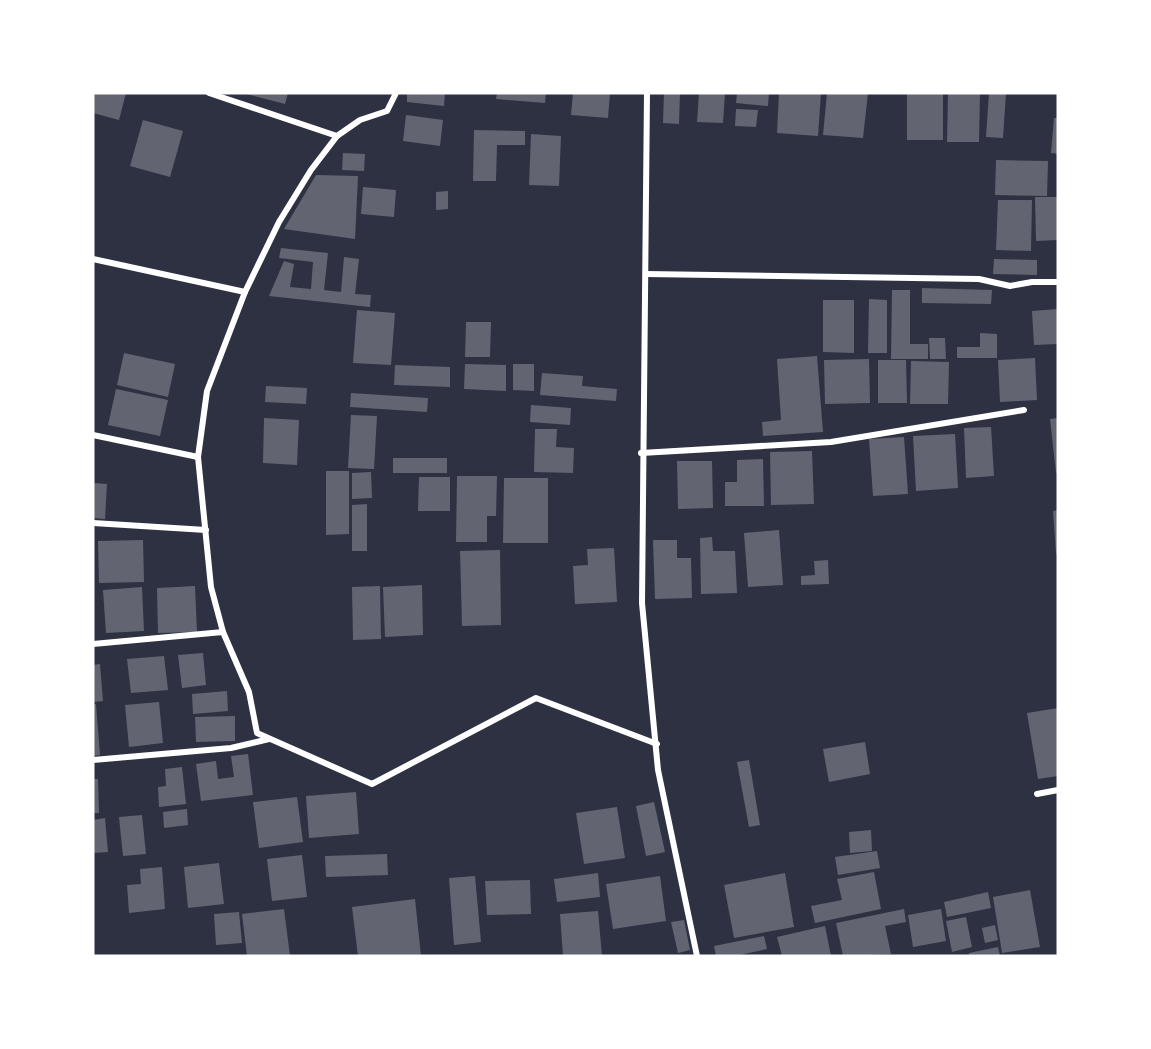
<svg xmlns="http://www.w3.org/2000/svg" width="1151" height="1049" font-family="'Source Sans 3',sans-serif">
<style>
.building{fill:#626471}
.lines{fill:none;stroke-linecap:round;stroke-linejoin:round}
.minor{stroke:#fff;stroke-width:6}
</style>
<rect width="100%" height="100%" fill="#2d3142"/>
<!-- building -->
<g class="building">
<polygon points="93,93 126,93 119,120 93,113"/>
<polygon points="243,93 288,93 285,104"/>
<polygon points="407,93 445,93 444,106 407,102"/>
<polygon points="497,93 546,93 545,103 496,99"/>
<polygon points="573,93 610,93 608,118 571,115"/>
<polygon points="664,93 680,93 679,124 663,123"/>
<polygon points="699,93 725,93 723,123 697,122"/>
<polygon points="737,93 769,93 768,106 736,103"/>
<polygon points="779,93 821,93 818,136 777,133"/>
<polygon points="827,93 868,93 863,138 823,135"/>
<rect x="907" y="93" width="36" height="47"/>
<polygon points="948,93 980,93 979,142 947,142"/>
<polygon points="989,93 1006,93 1003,138 986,137"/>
<polygon points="736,109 758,110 756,127 735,126"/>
<polygon points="406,115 443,120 440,146 403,141"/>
<polygon points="1054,118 1058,118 1058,154 1051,153"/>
<polygon points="143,120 183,131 170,177 130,166"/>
<polygon points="474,130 525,131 525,145 497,145 496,181 473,181"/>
<polygon points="531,134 561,136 559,186 529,185"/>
<polygon points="343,153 365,154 364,171 342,170"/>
<polygon points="996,160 1048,161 1047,196 995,195"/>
<polygon points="316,175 358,176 355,239 284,229"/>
<polygon points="363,187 396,190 394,217 361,214"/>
<polygon points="448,191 448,209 436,210 436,192"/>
<polygon points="1035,197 1058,197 1058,240 1036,241"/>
<polygon points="998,200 1032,200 1031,251 996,250"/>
<polygon points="281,248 328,253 324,290 341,292 344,257 359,259 355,294 371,295 370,307 269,296 284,261 294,264 290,287 311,289 313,262 279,258"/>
<polygon points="994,259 1037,260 1037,275 993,274"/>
<polygon points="922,288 992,290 991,304 922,303"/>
<polygon points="892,290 910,290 910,344 928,344 928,359 891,359"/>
<polygon points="869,299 887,300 887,353 868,353"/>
<polygon points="823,300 854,300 854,353 823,352"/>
<polygon points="1058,309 1058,344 1034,345 1032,311"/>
<polygon points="357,310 395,313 391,365 353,363"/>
<polygon points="466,322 491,322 490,357 465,357"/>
<polygon points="980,333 997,334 997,358 957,358 957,347 980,347"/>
<polygon points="929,338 945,338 946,359 930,359"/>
<polygon points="124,353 175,364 168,397 117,385"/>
<polygon points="817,356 823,432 763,436 762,422 781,420 777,359"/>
<polygon points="1035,358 1037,400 1000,402 998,360"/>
<polygon points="869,359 870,403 825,404 824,360"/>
<polygon points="878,360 906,360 907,403 878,403"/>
<polygon points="911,361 949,362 948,404 910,404"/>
<polygon points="465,364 506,365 506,391 464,389"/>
<polygon points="513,364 534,364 534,391 513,390"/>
<polygon points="395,365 450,367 450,387 394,385"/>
<polygon points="542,373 583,376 582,386 617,389 616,401 540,395"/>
<polygon points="266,386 307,388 306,404 265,402"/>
<polygon points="116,389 168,400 160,436 108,425"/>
<polygon points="351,393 428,398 427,412 350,407"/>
<polygon points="531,405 571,408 570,425 530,422"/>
<polygon points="351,415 377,416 374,469 348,468"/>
<polygon points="264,418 299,420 297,465 263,463"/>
<polygon points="1058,418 1058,473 1056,473 1050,419"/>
<polygon points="991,427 994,476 966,478 964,428"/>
<polygon points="535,429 557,429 556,447 574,448 573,473 534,472"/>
<polygon points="955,434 958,488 916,491 913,436"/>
<polygon points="904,437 908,494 873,496 869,439"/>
<polygon points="812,451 814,504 771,505 770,452"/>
<rect x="393" y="458" width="54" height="15"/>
<polygon points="763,459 764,506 725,506 725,482 737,482 737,460"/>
<polygon points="677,461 712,461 713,508 678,509"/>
<polygon points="326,471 349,471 349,534 326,535"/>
<polygon points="371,472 372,498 352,499 352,473"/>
<polygon points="457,476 497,476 496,516 487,516 487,542 456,542"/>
<polygon points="419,477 450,477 450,511 418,511"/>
<polygon points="504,478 548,478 548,543 503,543"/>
<polygon points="93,483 107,484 105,519 93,518"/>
<polygon points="367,504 367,551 352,551 352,505"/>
<polygon points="1058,510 1058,554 1056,554 1053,511"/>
<polygon points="779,530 783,585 748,587 744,533"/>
<polygon points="712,537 713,551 735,551 737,593 701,594 700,538"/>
<polygon points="143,540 144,582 99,583 98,541"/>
<polygon points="653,540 677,540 677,558 691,558 692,598 655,599"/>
<polygon points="614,548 617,602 575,604 573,566 588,565 587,549"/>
<polygon points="500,550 501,625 462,626 460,551"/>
<polygon points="828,560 829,584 801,585 801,576 815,575 814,561"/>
<polygon points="422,585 423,635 385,637 383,587"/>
<polygon points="195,586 197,632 158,633 157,588"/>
<polygon points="380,586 381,639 353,640 352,587"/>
<polygon points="142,587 144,631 106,633 103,590"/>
<polygon points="203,653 206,685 182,688 178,655"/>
<polygon points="164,656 168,690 131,693 127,659"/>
<polygon points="100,664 103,701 93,702 93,665"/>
<polygon points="227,691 228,711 193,714 192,694"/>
<polygon points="159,702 163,743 129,747 125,705"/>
<polygon points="96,704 100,755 93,756 93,705"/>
<polygon points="1058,708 1058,776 1038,779 1027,713"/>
<polygon points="235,716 235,741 196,742 195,717"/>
<polygon points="865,742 870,774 829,782 823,749"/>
<polygon points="248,754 253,795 201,801 196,764 216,761 218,779 234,777 231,756"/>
<polygon points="749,760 760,825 749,827 737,762"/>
<polygon points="182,767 186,804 159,807 158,787 166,786 165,769"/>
<polygon points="93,779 98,779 99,813 93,813"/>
<polygon points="356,792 359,834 309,838 306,796"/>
<polygon points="297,797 303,842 259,848 253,802"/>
<polygon points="654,802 665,852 646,856 636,806"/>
<polygon points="617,807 625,858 584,864 576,813"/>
<polygon points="187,809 188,825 164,828 163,812"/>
<polygon points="142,815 146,854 123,856 119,817"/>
<polygon points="105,818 108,852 93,853 93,820"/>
<polygon points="871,830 872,851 850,853 849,832"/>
<polygon points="877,851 880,868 838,875 835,857"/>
<polygon points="387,854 388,875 326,877 325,856"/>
<polygon points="302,855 307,897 272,901 267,859"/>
<polygon points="219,863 224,904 188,908 184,867"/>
<polygon points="162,867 165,909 129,913 127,885 141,884 140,869"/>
<polygon points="874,872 881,909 815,923 811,906 842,900 837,879"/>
<polygon points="598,873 600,897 557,902 554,879"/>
<polygon points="785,873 794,927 734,938 724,885"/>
<polygon points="475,876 481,942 454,945 449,878"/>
<polygon points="660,876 666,921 613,929 606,884"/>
<polygon points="530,880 531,914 487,915 485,881"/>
<polygon points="1030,890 1040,947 1002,953 993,897"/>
<polygon points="988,892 991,908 947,917 944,902"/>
<polygon points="415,899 421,956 358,956 352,907"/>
<polygon points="284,909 290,956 247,956 242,914"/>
<polygon points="904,909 906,922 885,926 891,954 843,956 836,923"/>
<polygon points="941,909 946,941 913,947 908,915"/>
<polygon points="598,911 602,956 563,956 560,914"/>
<polygon points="239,912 242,943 216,945 214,914"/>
<polygon points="966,917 972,947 952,952 946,921"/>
<polygon points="684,920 690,950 678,953 671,922"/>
<polygon points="995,925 998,940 985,943 982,928"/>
<polygon points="825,926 831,956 782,956 777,937"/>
<polygon points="764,936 767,949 735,956 716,956 714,946"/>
<polygon points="998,947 1000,956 969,956 969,953"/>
</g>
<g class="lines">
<!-- minor -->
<g class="minor">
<polyline points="209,93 337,136"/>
<polyline points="396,93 387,111 360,120 337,136 311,170 279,222 245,292 207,391 198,457 211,587 223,632 249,692 257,733 372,784 536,698 657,744"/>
<polyline points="647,93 642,603 658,770 697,956"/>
<polyline points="93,259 245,292"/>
<polyline points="646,274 979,279 1010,286 1032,282 1058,282"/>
<polyline points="93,435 198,457"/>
<polyline points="641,453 831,442 1024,410"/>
<polyline points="93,523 206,530"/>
<polyline points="93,644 223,632"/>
<polyline points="93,760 231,748 269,739"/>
<polyline points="1037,794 1058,790"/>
</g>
</g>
<!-- border -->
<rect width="1151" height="1049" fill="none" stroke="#ffffff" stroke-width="189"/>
</svg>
